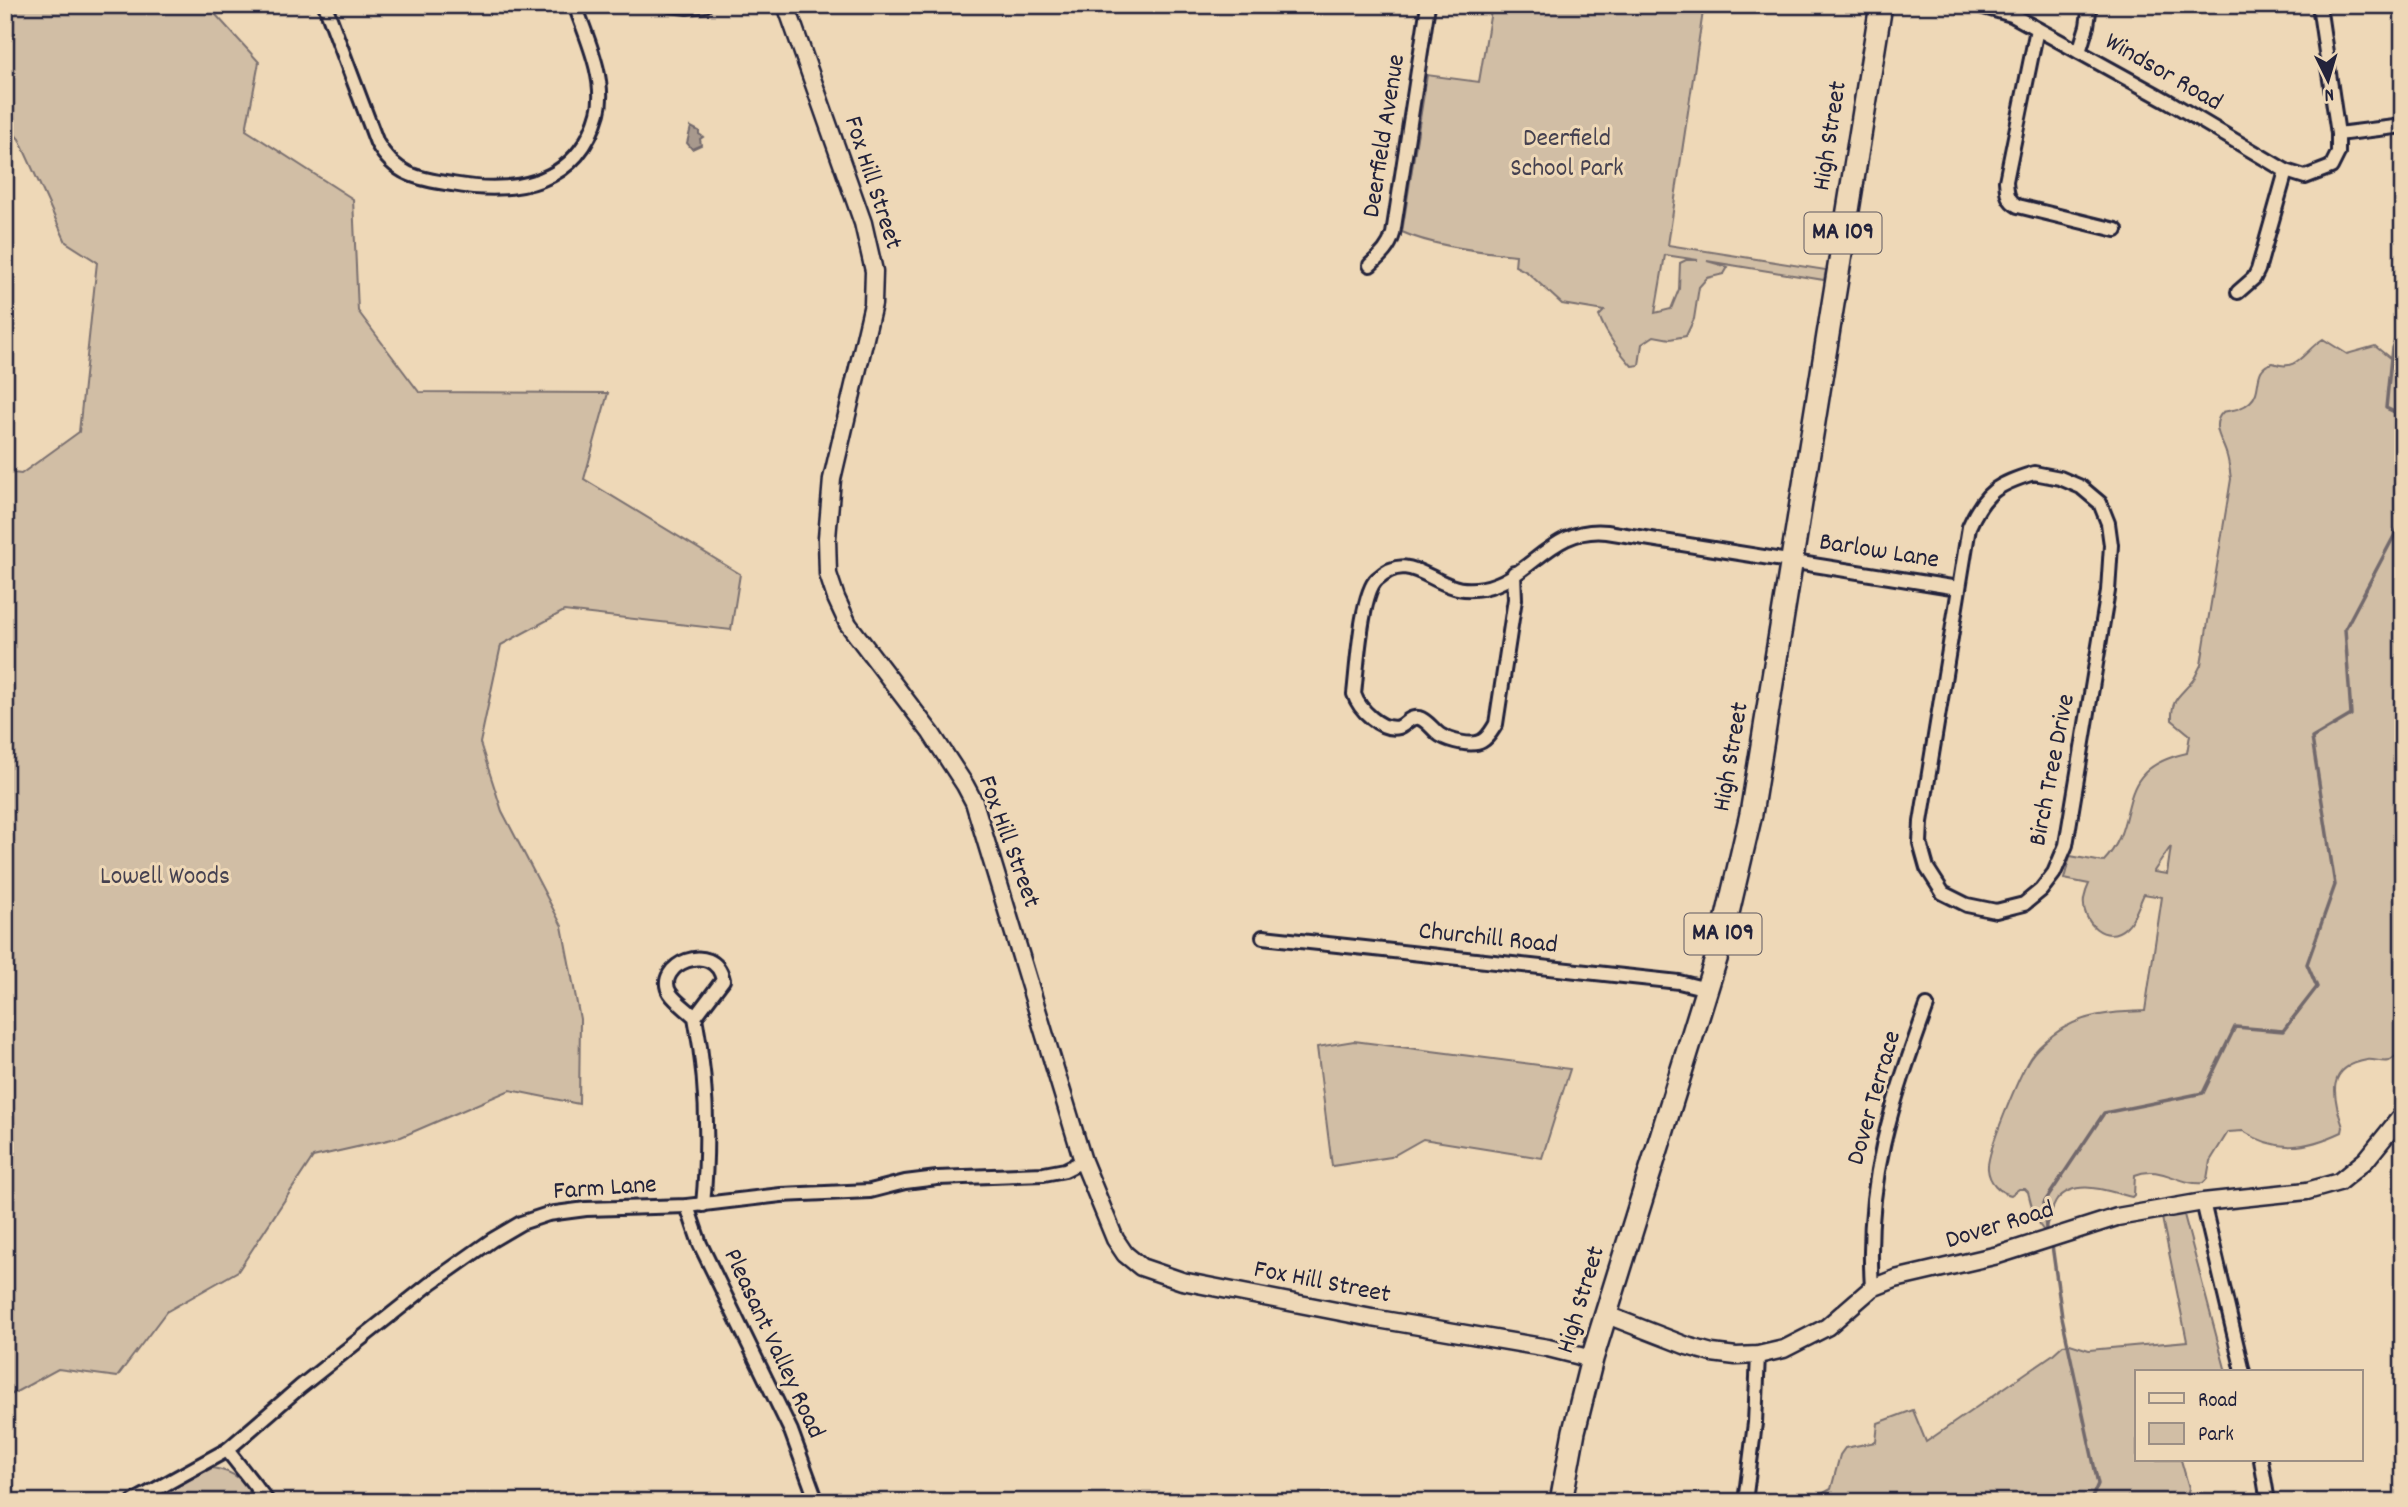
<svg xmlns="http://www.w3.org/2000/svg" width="2408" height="1507" font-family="Dekko,sans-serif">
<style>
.green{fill:#d1bea5;stroke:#7a7070;stroke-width:2;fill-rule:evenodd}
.water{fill:#a8998d;stroke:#72696c;stroke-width:2}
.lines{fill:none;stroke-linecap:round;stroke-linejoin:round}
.stream{stroke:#72696c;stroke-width:3.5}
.minor-casing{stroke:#22223b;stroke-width:18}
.tertiary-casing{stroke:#22223b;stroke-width:21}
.primary-casing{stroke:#22223b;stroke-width:26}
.minor{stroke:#eed8b7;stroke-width:12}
.tertiary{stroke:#eed8b7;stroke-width:16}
.primary{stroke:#eed8b7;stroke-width:21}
.labels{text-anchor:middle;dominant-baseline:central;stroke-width:6;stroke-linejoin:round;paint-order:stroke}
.shield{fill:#eed8b7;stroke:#5f5960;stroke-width:2}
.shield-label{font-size:24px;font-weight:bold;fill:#22223b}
.street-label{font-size:26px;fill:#22223b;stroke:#eed8b7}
.park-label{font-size:26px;fill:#454150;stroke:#eed8b7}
</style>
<rect width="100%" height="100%" fill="#eed8b7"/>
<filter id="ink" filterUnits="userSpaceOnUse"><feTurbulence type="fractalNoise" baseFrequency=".0143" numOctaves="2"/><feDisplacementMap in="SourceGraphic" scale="14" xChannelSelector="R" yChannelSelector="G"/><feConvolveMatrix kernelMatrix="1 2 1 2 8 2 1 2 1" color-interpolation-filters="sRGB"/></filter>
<g filter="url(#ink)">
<!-- green -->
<g class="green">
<polygon points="5,5 207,5 259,62 246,130 353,199 358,311 419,392 608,393 584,479 740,574 731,630 564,611 501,645 480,743 502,811 562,926 580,1019 579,1104 510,1090 401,1137 313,1157 238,1271 166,1312 117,1377 58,1369 5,1398 5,472 21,474 79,432 97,262 66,242 19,139 5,123"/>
<path d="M1492,5H1704L1668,245L1826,270L1824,280L1707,261L1728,267L1724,274L1707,278L1699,287L1694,319L1686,336L1670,339L1654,336L1642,344L1639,365L1632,366C1618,350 1607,336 1599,316L1604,311L1562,304L1527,272L1515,266L1516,255C1482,252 1433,246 1402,232L1427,75L1479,82ZM1665,255L1698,260H1686L1680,263L1679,289L1671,309L1655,313Z"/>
<path d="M2323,339L2347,354L2375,346L2391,359H2398L2403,355V1051C2398,1054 2393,1059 2389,1061C2383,1063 2374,1059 2367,1060C2326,1067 2332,1095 2343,1127L2342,1132C2306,1149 2277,1153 2243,1131L2228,1132L2210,1161L2207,1179L2203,1183C2180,1186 2160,1164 2135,1175L2134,1195L2132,1197C2109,1192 2076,1177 2057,1200C2051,1208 2049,1222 2044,1231L2035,1219L2028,1192L2025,1189H2019L2011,1195C1999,1192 1989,1182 1988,1169C1986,1153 2020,1074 2030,1058C2036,1049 2044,1042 2053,1035C2080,1014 2112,1012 2145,1011L2162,897L2144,894C2139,904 2135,919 2126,927C2106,946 2081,922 2084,899C2085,894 2087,888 2089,884L2064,879L2070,856L2103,862C2144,820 2108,770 2187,753L2190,735L2172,720C2171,697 2181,696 2193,680C2196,676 2198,670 2201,665L2231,479C2230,471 2229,463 2227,456C2223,440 2209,426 2223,412C2232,410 2243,409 2250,402C2264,390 2251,368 2273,363C2298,373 2304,350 2323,339ZM2171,846L2167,874L2154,872V871Z"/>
<polygon points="1354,1041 1570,1069 1542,1158 1423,1139 1391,1157 1332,1166 1317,1047"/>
<polygon points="2183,1211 2226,1372 2137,1372 2137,1460 2181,1460 2189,1488 2185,1502 1807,1502 1831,1489 1840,1455 1845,1448 1876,1442 1878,1423 1913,1410 1926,1442 2052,1355 2063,1345 2070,1344 2089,1350 2187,1341 2161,1213"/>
<path d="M212,1468C235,1471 247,1483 261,1502H145Z"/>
</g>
<!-- water -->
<polygon class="water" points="691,127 699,131 699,134 703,137 700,139 701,145 692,149 687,143"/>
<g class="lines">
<!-- stream -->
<g class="stream">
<polyline points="2403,321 2392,348 2386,408 2403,416"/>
<polyline points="2046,1229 2044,1203 2104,1113 2203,1093 2235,1027 2283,1031 2317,987 2307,964 2335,885 2312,738 2351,715 2345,629 2403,519"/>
<polyline points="2052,1245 2062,1317 2098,1484 2090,1502"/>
</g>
<!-- minor casing -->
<g class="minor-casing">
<g id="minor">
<path d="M325,5L377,143C395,175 418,179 452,184C516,195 578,185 598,113C607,81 586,36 575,5"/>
<polyline points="670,5 687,7 705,5"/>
<polyline points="1977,5 2012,15 2168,101 2286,171 2305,177 2331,167 2338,153 2338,134 2319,5"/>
<path d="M2037,29L2006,181C2007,193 2007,200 2018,206L2116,230"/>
<polyline points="2079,52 2087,26 2090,5"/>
<polyline points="2338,134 2403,126"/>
<path d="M1370,265C1381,255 1389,248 1393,234L1428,5"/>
<polyline points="2238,292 2254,278 2258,270 2286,171"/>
<path d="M2034,473L2060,478L2081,487L2100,503L2108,523L2111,545L2108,591L2066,845L2054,873L2041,890L2024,904L1996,911L1967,905L1943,893L1927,868L1920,843L1921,822L1969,527C1985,491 1998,484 2034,473Z"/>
<path d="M1514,573L1515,599L1496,724C1492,730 1489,737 1482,741C1472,747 1450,741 1440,735C1433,730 1427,720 1419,718C1409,716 1406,725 1399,727C1381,732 1359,709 1354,694C1357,670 1361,593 1377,579C1405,553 1424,577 1451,586C1461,590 1472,590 1483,588C1531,579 1550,526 1607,532L1958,588"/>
<polyline points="1263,937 1679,982 1707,989"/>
<path d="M695,1017C687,1009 676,1002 670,993C653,966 714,938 723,980L695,1017C707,1078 709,1142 703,1205"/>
<polyline points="2203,1202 2243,1372"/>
<polyline points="687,1206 700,1244 791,1431 817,1502"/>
<path d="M1872,1288C1865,1180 1891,1106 1927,1006"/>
<polyline points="227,1450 268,1502"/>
<polyline points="2261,1460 2268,1502"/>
<polyline points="133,1502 227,1450 300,1387 431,1283 492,1240 521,1223 548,1214 586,1209 687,1206 781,1195 870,1191 905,1182 937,1178 1044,1174 1065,1170 1083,1161"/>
<polyline points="1745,1502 1755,1423 1758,1355"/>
</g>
</g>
<!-- tertiary casing -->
<g class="tertiary-casing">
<g id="tertiary">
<polyline points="786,5 863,223 874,271 873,304 832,479 827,538 828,574 836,598 848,624 931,733 965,785 974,802 1083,1161 1115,1239 1125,1254 1141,1267 1182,1281 1372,1318 1548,1348 1592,1359"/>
<polyline points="1607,1315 1687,1346 1712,1353 1736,1356 1758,1355 1784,1349 1827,1327 1872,1288 1895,1279 1998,1255 2117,1217 2203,1202 2307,1191 2339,1182 2366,1160 2403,1114"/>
</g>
</g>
<!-- primary casing -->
<g class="primary-casing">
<polyline id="primary" points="1561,1502 1574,1431 1592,1359 1721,943 1751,814 1881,5"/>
</g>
<!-- minor -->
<use href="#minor" class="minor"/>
<!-- tertiary -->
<use href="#tertiary" class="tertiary"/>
<!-- primary -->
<use href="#primary" class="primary"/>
</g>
</g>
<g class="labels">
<!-- shield labels -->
<g class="shield">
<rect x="1804.5" y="212.5" width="77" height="41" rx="5"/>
<rect x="1684.5" y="913.5" width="77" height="41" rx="5"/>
</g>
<g class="shield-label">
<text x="1843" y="233">MA 109</text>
<text x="1723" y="934">MA 109</text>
</g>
<!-- street labels -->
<g class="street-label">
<text transform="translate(2163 73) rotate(30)">Windsor Road</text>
<text transform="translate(1385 136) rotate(-81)">Deerfield Avenue</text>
<text transform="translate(1831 136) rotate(-81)">High Street</text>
<text transform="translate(872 183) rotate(72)">Fox Hill Street</text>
<text transform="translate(1879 552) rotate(9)">Barlow Lane</text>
<text transform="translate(1732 757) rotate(-80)">High Street</text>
<text transform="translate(2053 770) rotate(-79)">Birch Tree Drive</text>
<text transform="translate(1008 842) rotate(70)">Fox Hill Street</text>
<text transform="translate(1488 939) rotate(6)">Churchill Road</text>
<text transform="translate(1875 1098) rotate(-74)">Dover Terrace</text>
<text transform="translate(605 1189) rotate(-4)">Farm Lane</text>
<text transform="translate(2000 1226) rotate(-17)">Dover Road</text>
<text transform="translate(1322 1283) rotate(11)">Fox Hill Street</text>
<text transform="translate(1582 1300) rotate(-73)">High Street</text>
<text transform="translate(773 1344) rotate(65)">Pleasant Valley Road</text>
</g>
<!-- park labels -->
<g class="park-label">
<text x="1567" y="139">Deerfield<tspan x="1567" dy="30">School Park</tspan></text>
<text x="165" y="877">Lowell Woods</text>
</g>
</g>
<!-- margin -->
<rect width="2408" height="1507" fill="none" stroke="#eed8b7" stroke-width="28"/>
<rect x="14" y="14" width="2380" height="1479" fill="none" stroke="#22223b" stroke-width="2.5" filter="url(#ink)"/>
<!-- legend -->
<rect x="2135" y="1370" width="228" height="91" fill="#eed8b7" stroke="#9c8f85" stroke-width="2"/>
<rect x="2149" y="1393" width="35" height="10" fill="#eed8b7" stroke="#9c8f85" stroke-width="2"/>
<text x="2198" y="1406" font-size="21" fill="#22223b">Road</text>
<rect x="2149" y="1423" width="35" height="21" fill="#d1bea5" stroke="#9c8f85" stroke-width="2"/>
<text x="2198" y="1440" font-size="21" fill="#22223b">Park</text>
<!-- north arrow -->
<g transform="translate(2328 80) rotate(175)" stroke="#eed8b7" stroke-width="5" paint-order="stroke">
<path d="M0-5L12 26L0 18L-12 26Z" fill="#22223b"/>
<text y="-10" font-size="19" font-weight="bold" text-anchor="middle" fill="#22223b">N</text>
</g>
</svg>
